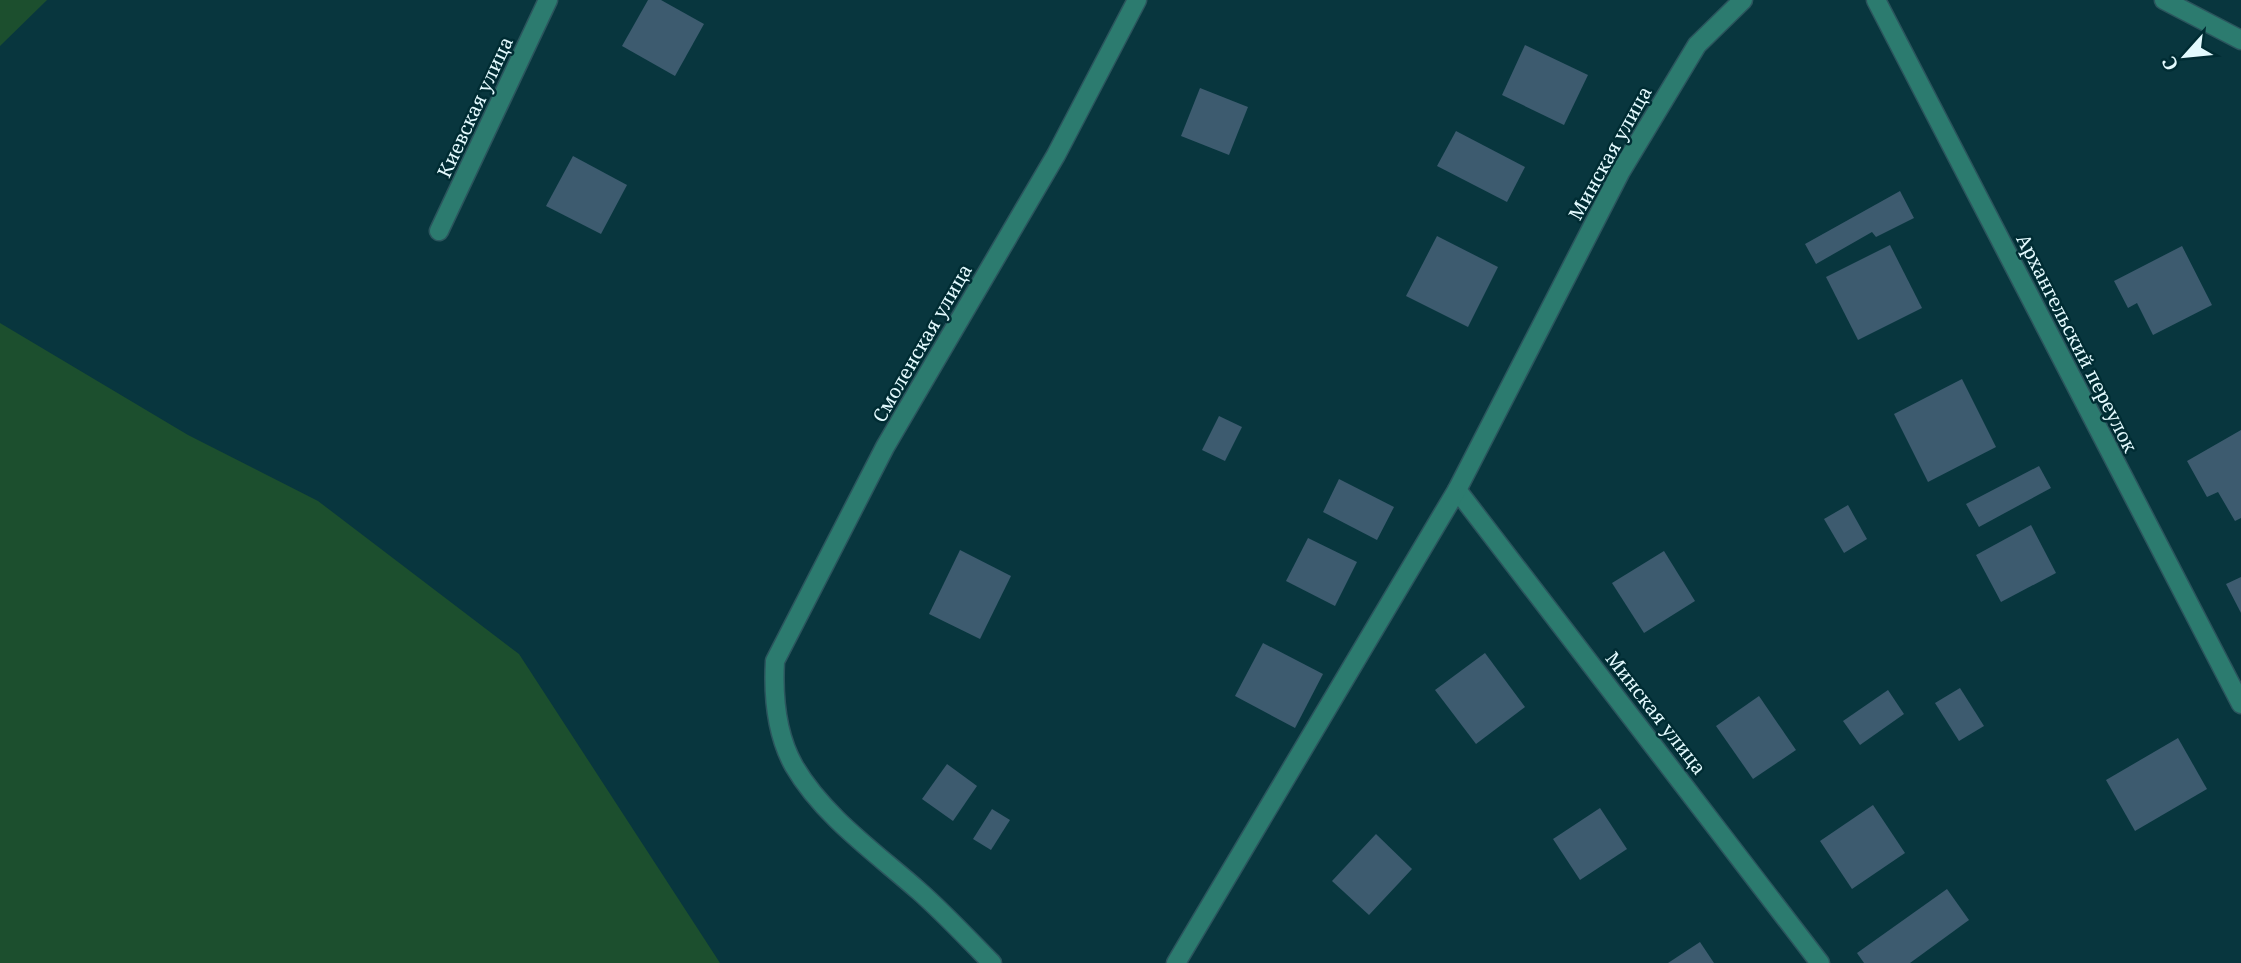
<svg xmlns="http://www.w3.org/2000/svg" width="2241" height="963" font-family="'Noto Serif',serif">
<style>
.green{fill:#1c4f2e}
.building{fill:#3d5b6f}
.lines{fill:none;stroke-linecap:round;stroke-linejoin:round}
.street-casing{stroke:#2b555d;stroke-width:21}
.street{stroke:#2c7b6f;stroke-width:18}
.labels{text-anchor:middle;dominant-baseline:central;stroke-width:5;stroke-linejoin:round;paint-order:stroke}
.street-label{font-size:19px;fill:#e3fafe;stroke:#002c33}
</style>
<rect width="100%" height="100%" fill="#08363e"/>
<!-- green -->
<g class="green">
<polygon points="0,0 47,0 0,46"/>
<polygon points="0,323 188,435 318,501 519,654 720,963 0,963"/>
</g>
<!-- building -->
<g class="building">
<polygon points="648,0 661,0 704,24 675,76 622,46"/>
<polygon points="1525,45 1588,75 1564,125 1502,95"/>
<polygon points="1200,88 1248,107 1229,155 1181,136"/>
<polygon points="1456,131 1525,167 1507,202 1437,166"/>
<polygon points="573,156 627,185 601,234 546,206"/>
<polygon points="1900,191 1914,218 1876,237 1872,232 1816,264 1805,244"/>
<polygon points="1437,236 1498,267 1468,327 1406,296"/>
<polygon points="1890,245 1922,308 1858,340 1826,277"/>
<polygon points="2182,246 2212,305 2153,335 2137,303 2128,308 2114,281"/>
<polygon points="1962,379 1996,447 1928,482 1894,414"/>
<polygon points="1219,416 1242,427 1225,461 1202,450"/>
<polygon points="2241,430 2241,518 2235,521 2218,492 2207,497 2187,461"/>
<polygon points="2039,466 2051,488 1979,527 1966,504"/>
<polygon points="1339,479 1394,507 1377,540 1323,512"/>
<polygon points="1848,505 1867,539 1844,553 1824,519"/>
<polygon points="2031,525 2056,573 2001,602 1976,555"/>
<polygon points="1308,538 1357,562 1335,606 1286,581"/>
<polygon points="960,550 1011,576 980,639 929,614"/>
<polygon points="1664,551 1695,601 1644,633 1612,583"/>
<polygon points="2241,577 2241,613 2226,584"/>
<polygon points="1263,643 1323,674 1295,728 1235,696"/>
<polygon points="1485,653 1525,707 1476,744 1435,690"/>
<polygon points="1960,688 1984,726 1959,741 1935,703"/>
<polygon points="1888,690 1904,714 1860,745 1843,721"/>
<polygon points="1759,696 1796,750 1753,779 1716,726"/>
<polygon points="2178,738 2207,789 2135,831 2106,780"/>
<polygon points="947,764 977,786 953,821 922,799"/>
<polygon points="1873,805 1905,853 1852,889 1820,841"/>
<polygon points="1600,808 1627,849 1580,880 1553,839"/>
<polygon points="992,809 1010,820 991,850 973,839"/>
<polygon points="1376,834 1412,869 1369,915 1332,881"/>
<polygon points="1947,889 1969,920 1910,963 1864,963 1857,953"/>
<polygon points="1700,942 1714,963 1668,963"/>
</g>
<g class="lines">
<!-- street casing -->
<g class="street-casing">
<g id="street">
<polyline points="1876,0 2241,704"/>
<polyline points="2164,0 2241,40"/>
<polyline points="439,231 548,0"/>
<polyline points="1457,490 1820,963"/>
<path d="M992,963C968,939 945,914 919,891C876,853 823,816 794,766C776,734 773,696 775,661L885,447L1056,155L1137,0"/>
<polyline points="1176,963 1457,490 1621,171 1697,45 1743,0"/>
</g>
</g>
<!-- street -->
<use href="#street" class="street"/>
</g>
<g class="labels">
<!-- street labels -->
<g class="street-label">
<text transform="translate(475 107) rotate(-65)">Киевская улица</text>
<text transform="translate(1610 153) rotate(-61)">Минская улица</text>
<text transform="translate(922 343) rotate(-60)">Смоленская улица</text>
<text transform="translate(2077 343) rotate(63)">Архангельский переулок</text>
<text transform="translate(1656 713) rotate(52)">Минская улица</text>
</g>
</g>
<!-- north arrow -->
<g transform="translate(2185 56) rotate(243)" stroke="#002c33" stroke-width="5" paint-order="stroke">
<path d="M0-5L12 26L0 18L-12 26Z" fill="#e3fafe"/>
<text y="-10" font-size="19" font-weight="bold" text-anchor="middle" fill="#e3fafe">С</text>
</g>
</svg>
